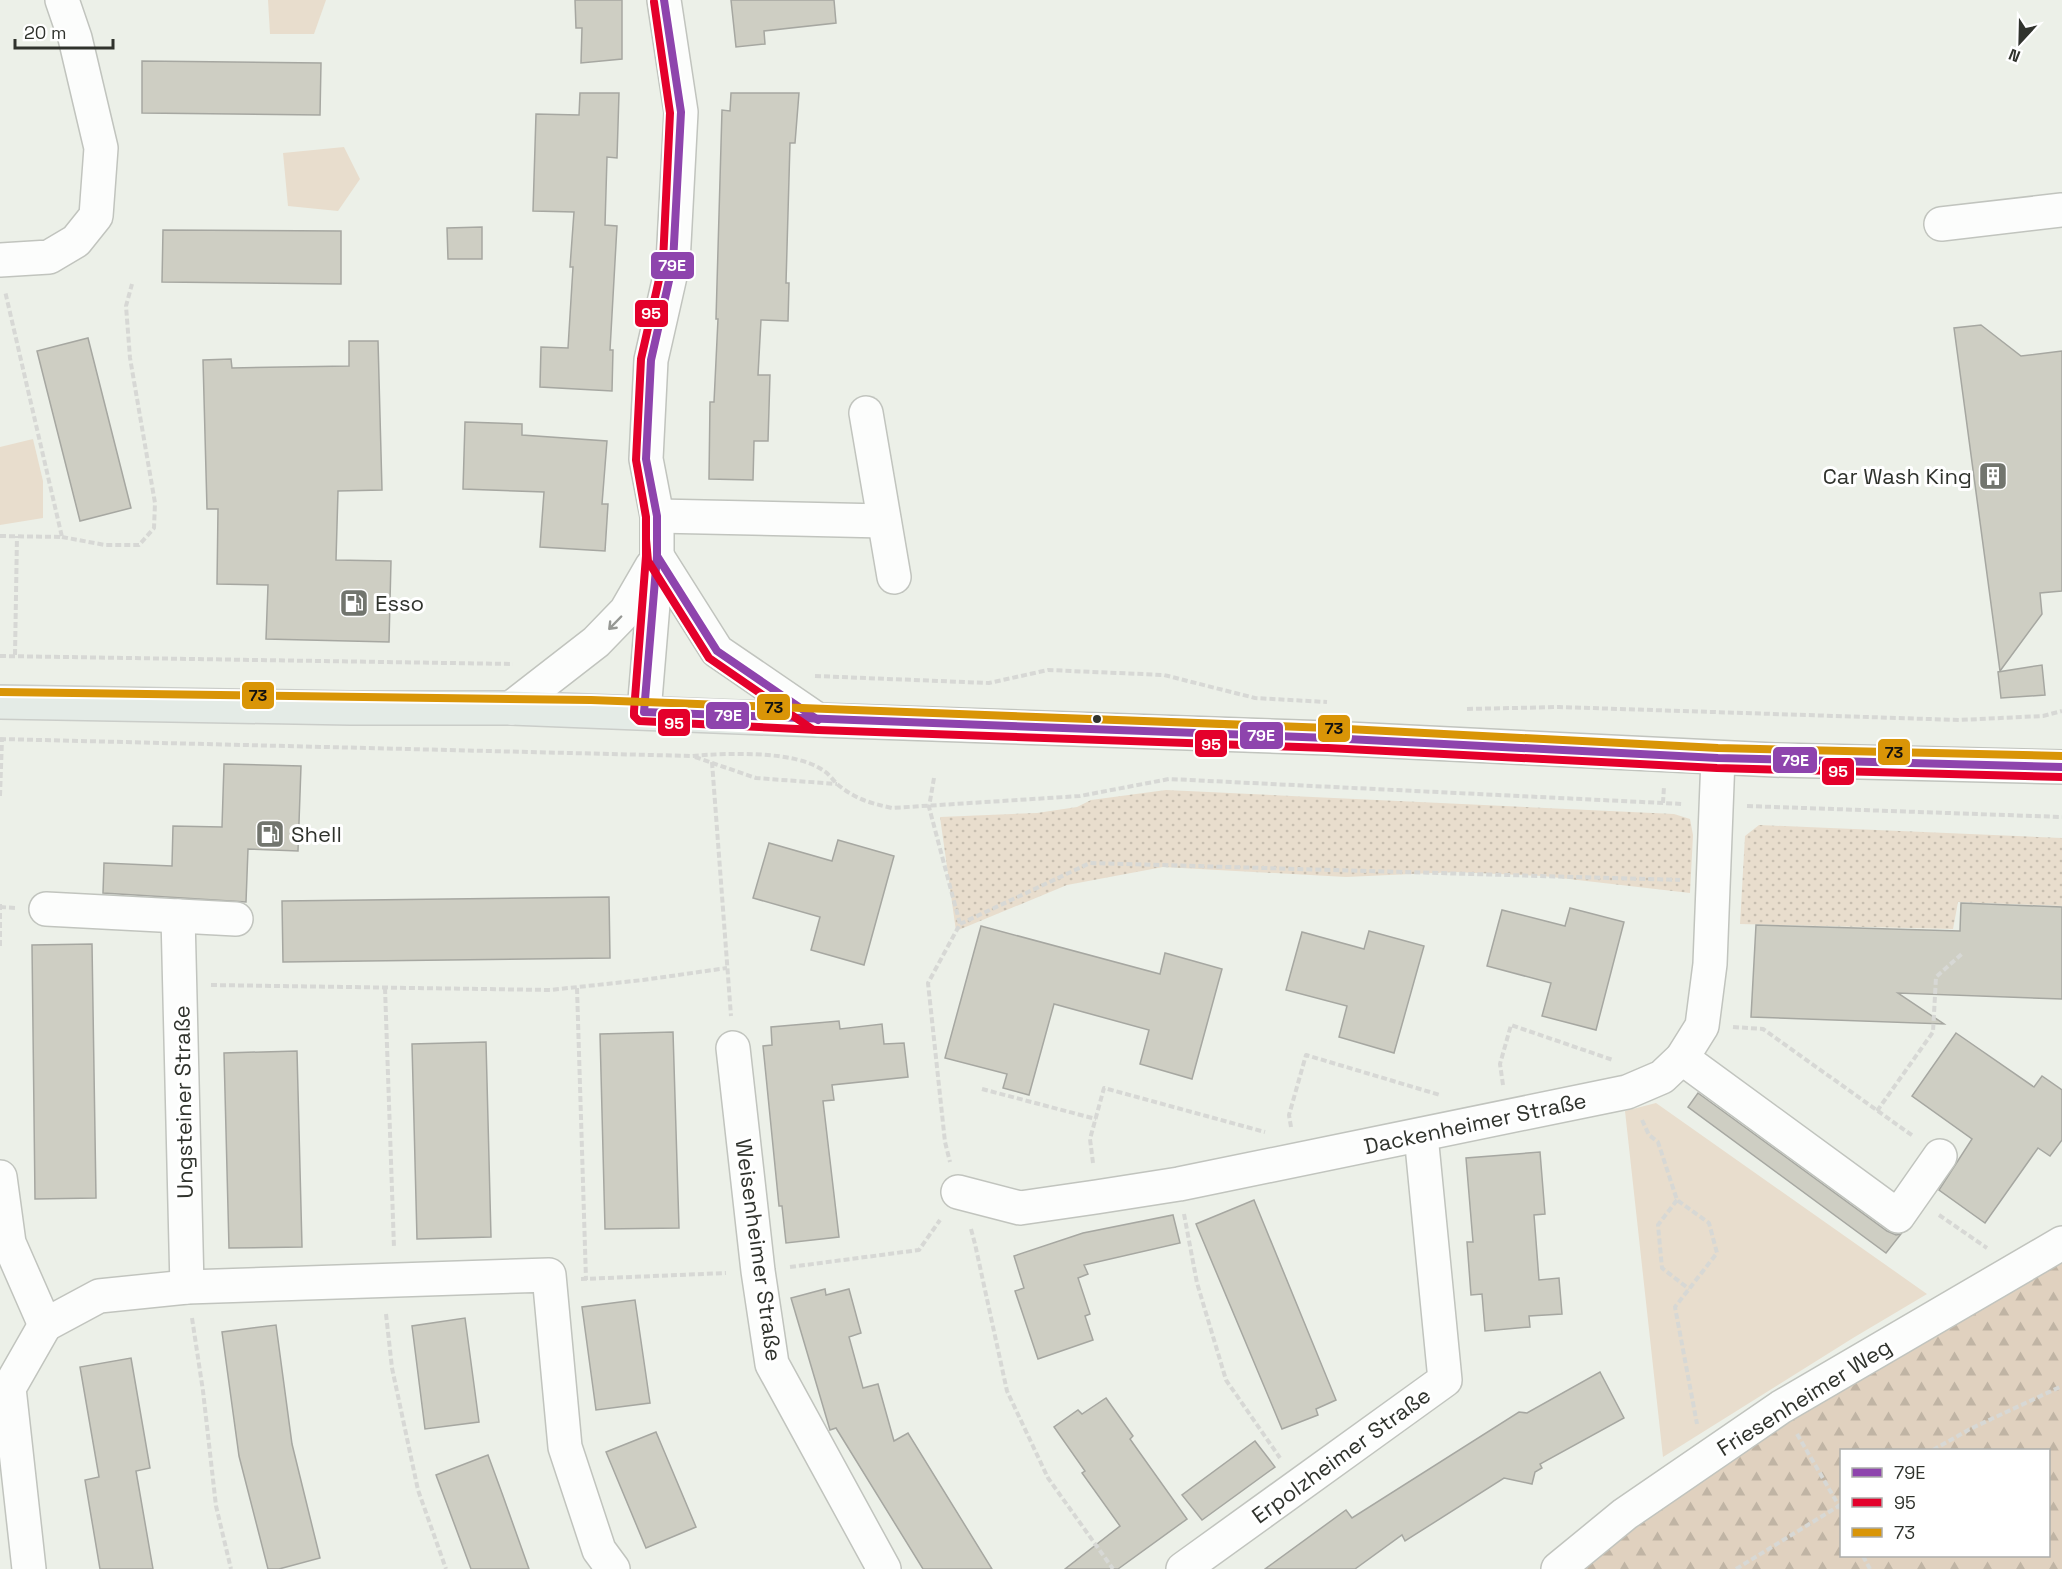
<svg xmlns="http://www.w3.org/2000/svg" width="2062" height="1569" font-family="'Space Grotesk',sans-serif">
<style>
.grass{fill:url(#grass-dots)}
.forest{fill:url(#forest-firs);fill-rule:evenodd}
.green{fill:#e8ddcd}
.building{fill:#cecec3;stroke:#a6a7a1;stroke-width:1.5}
.lines{fill:none;stroke-linecap:round;stroke-linejoin:round}
.minor-casing{stroke:#c1c4be;stroke-width:36}
.major-casing{stroke:#cacdc9;stroke-width:36}
.path{stroke:#d7d8d5;stroke-width:4;stroke-dasharray:6 3;stroke-linecap:butt}
.minor{stroke:#fcfdfc;stroke-width:33}
.major{stroke:#e4ebe6;stroke-width:33}
.bus-1-casing{stroke:#fff;stroke-width:12}
.bus-2-casing{stroke:#fff;stroke-width:12}
.bus-3-casing{stroke:#fff;stroke-width:12}
.bus-1{stroke:#8e44ad;stroke-width:8}
.bus-2{stroke:#e4002b;stroke-width:8}
.bus-3{stroke:#d99507;stroke-width:8}
.oneway{stroke:#969894}
.bus-dot{fill:#30332d;stroke:#fff;stroke-width:2}
.labels{text-anchor:middle;dominant-baseline:central;stroke-width:6;stroke-linejoin:round;paint-order:stroke}
.poi-label{font-size:22px;fill:#30332d;stroke:#fff;text-anchor:start}
.street-label{font-size:22px;fill:#30332d;stroke:#fff}
.line-badge{stroke:#fff;stroke-width:2}
.badge-label{font-size:16px;text-anchor:middle;font-weight:bold;fill:#fff}
.pale-badge-label{font-size:16px;text-anchor:middle;font-weight:bold;fill:#111}
</style>
<defs>
<pattern id="grass-dots" width="8" height="8" patternUnits="userSpaceOnUse" patternTransform="scale(1.5)"><rect width="8" height="8" fill="#e8ddcd"/><path d="M2 2h.1M6 6h.1" fill="none" stroke="#c7beb0" stroke-width="1.8" stroke-linecap="round"/></pattern>
<pattern id="forest-firs" width="22" height="20" patternUnits="userSpaceOnUse" patternTransform="scale(1.5)"><rect width="22" height="20" fill="#e0d1bf"/><path d="M5 1l3.5 6h-7zM16 11l3.5 6h-7z" fill="#c0b4a4"/></pattern>
</defs>
<rect width="100%" height="100%" fill="#ecf0e8"/>
<!-- grass -->
<g class="grass">
<polygon points="1166,790 1674,814 1690,819 1693,835 1690,893 1543,876 1455,872 1346,877 1163,867 1067,885 956,931 940,817 1037,813 1077,807 1091,800"/>
<polygon points="1759,825 2062,838 2062,906 1958,902 1953,929 1740,924 1745,836"/>
</g>
<!-- forest -->
<path class="forest" d="M2062,1254V1569H1574L1783,1419ZM1842,1450H2048V1556H1842Z"/>
<!-- green -->
<g class="green">
<polygon points="268,0 326,0 314,34 270,34"/>
<polygon points="344,147 360,179 338,211 288,206 283,153"/>
<polygon points="33,439 43,481 43,518 0,525 0,447"/>
<polygon points="1656,1103 1927,1294 1853,1338 1663,1457 1625,1111"/>
</g>
<!-- building -->
<g class="building">
<polygon points="575,0 622,0 622,59 581,63 582,28 576,28"/>
<polygon points="731,0 834,0 836,23 764,31 765,44 736,47"/>
<polygon points="142,61 321,63 320,115 142,113"/>
<polygon points="580,93 619,93 617,158 607,157 605,225 617,226 610,350 613,350 612,391 540,387 541,347 568,348 573,267 570,267 574,212 533,211 536,114 579,115"/>
<polygon points="731,93 799,93 795,143 790,143 786,283 789,283 788,321 761,320 758,375 770,375 768,441 754,441 753,480 709,479 710,402 714,402 718,319 716,319 722,110 730,111"/>
<polygon points="482,227 482,259 448,259 447,228"/>
<polygon points="163,230 341,231 341,284 162,282"/>
<polygon points="1981,325 2021,356 2062,351 2062,591 2040,593 2042,614 2000,671 1954,328"/>
<polygon points="88,338 131,508 80,521 37,351"/>
<polygon points="349,341 378,341 382,490 338,491 336,560 391,561 389,642 266,639 268,585 217,584 218,509 207,509 203,360 231,359 232,368 349,366"/>
<polygon points="465,422 522,424 522,435 607,441 602,504 608,504 605,551 540,547 544,492 463,489"/>
<polygon points="2042,665 2045,695 2001,698 1998,672"/>
<polygon points="224,764 301,766 298,851 248,849 246,902 103,893 104,863 172,866 173,826 222,827"/>
<polygon points="838,840 894,856 864,965 811,950 820,917 753,898 769,843 832,861"/>
<polygon points="609,897 610,958 283,962 282,901"/>
<polygon points="1961,903 2062,907 2062,999 1898,993 1944,1024 1751,1017 1756,925 1960,931"/>
<polygon points="1570,908 1624,922 1596,1030 1542,1016 1551,983 1487,966 1502,910 1565,926"/>
<polygon points="981,926 1160,974 1165,953 1222,969 1192,1079 1140,1064 1149,1030 1054,1004 1029,1095 1003,1088 1007,1074 945,1058"/>
<polygon points="1369,931 1424,946 1394,1053 1339,1037 1347,1006 1286,990 1302,932 1364,949"/>
<polygon points="92,944 96,1198 35,1199 32,945"/>
<polygon points="839,1021 840,1029 882,1024 884,1044 904,1043 908,1077 832,1085 834,1100 823,1101 839,1237 786,1243 782,1206 779,1206 763,1046 772,1045 771,1027"/>
<polygon points="673,1032 679,1228 605,1229 600,1034"/>
<polygon points="1956,1033 2034,1087 2042,1076 2062,1090 2062,1140 2050,1156 2038,1148 1985,1223 1939,1190 1972,1139 1912,1096"/>
<polygon points="486,1042 491,1237 417,1239 412,1044"/>
<polygon points="297,1051 302,1247 229,1248 224,1053"/>
<polygon points="1698,1093 1887,1231 1896,1235 1901,1234 1886,1253 1688,1107"/>
<polygon points="1540,1152 1545,1214 1534,1215 1539,1280 1559,1278 1562,1314 1529,1316 1530,1327 1485,1331 1482,1294 1471,1295 1467,1242 1473,1242 1466,1158"/>
<polygon points="1254,1200 1336,1400 1316,1409 1318,1415 1282,1429 1196,1224"/>
<polygon points="1173,1215 1180,1243 1084,1265 1088,1274 1078,1278 1090,1314 1085,1316 1093,1340 1038,1359 1015,1291 1024,1288 1014,1256 1083,1233"/>
<polygon points="825,1289 826,1295 849,1289 861,1333 849,1337 863,1388 878,1384 894,1441 908,1433 992,1569 923,1569 836,1428 830,1430 791,1298"/>
<polygon points="635,1300 650,1403 596,1410 582,1307"/>
<polygon points="465,1318 479,1422 425,1429 412,1326"/>
<polygon points="276,1325 292,1444 320,1558 279,1569 268,1569 239,1456 222,1332"/>
<polygon points="131,1358 150,1468 136,1471 153,1569 100,1569 85,1480 99,1477 80,1367"/>
<polygon points="1600,1372 1624,1418 1540,1464 1542,1468 1535,1472 1532,1484 1504,1478 1405,1541 1402,1535 1355,1569 1265,1569 1346,1510 1352,1518 1519,1412 1527,1413"/>
<polygon points="1106,1398 1133,1436 1130,1439 1187,1519 1118,1569 1065,1569 1120,1526 1082,1473 1085,1471 1054,1427 1078,1410 1082,1414"/>
<polygon points="656,1432 696,1527 646,1548 606,1452"/>
<polygon points="1255,1441 1275,1467 1202,1520 1182,1495"/>
<polygon points="488,1455 503,1496 529,1569 471,1569 445,1499 436,1475"/>
</g>
<g class="lines">
<!-- minor casing -->
<g class="minor-casing">
<g id="minor">
<polyline points="1941,224 2062,210"/>
<polyline points="0,260 49,257 76,241 96,216 101,148 75,38 62,0"/>
<polyline points="866,413 894,577"/>
<polyline points="657,516 884,521"/>
<polyline points="657,556 717,651 818,720 1328,738 1775,760 2062,767"/>
<polyline points="511,708 596,642 626,611 652,566"/>
<polyline points="644,712 657,556 657,516 646,459 651,360 673,263 681,112 664,0"/>
<polyline points="46,909 236,919"/>
<polyline points="178,916 187,1287"/>
<polyline points="733,1048 758,1271 772,1364 884,1569"/>
<polyline points="1682,1058 1898,1216 1940,1156"/>
<polyline points="0,1177 9,1243 45,1325"/>
<polyline points="958,1192 1020,1208 1096,1197 1179,1184 1627,1092 1662,1077 1682,1058 1702,1026 1710,964 1718,758"/>
<polyline points="45,1325 99,1296 187,1287 549,1275 565,1447 599,1550 613,1569"/>
<polyline points="29,1569 9,1388 45,1325"/>
<polyline points="1183,1569 1445,1380 1421,1135"/>
<polyline points="1558,1569 1625,1514 1781,1407 2062,1243"/>
</g>
</g>
<!-- major casing -->
<g class="major-casing">
<polyline id="major" points="0,702 350,708 511,708 818,720"/>
</g>
<!-- path -->
<g class="path">
<polyline points="0,536 62,537 5,291"/>
<polyline points="62,537 105,545 139,545 154,528 155,503 130,358 126,306 132,284"/>
<polyline points="15,655 17,536"/>
<polyline points="0,656 513,664"/>
<polyline points="815,676 989,683 1048,670 1164,675 1255,698 1327,702"/>
<polyline points="1467,709 1559,707 1959,720 2043,716 2062,711"/>
<path d="M0,739L692,756C726,753 796,750 824,771C829,774 833,780 837,784C855,799 870,803 892,808L1080,796L1169,779L1683,804"/>
<polyline points="695,757 756,778 837,784"/>
<polyline points="712,762 731,1016"/>
<polyline points="934,778 929,807 960,924 928,983 945,1142 950,1162"/>
<polyline points="0,796 2,739"/>
<polyline points="1663,803 1664,786"/>
<polyline points="1747,806 2062,817"/>
<polyline points="0,904 0,949"/>
<polyline points="0,907 16,908"/>
<polyline points="960,924 1090,863 1680,880"/>
<polyline points="211,985 550,990 643,980 727,968"/>
<polyline points="385,988 394,1248"/>
<polyline points="577,988 586,1280"/>
<polyline points="1733,1027 1763,1029 1913,1136"/>
<polyline points="1503,1085 1500,1064 1511,1025 1613,1060"/>
<polyline points="982,1089 1096,1119"/>
<polyline points="1877,1111 1933,1032 1936,977 1963,953"/>
<polyline points="1642,1120 1649,1135 1658,1142 1677,1200 1709,1223 1717,1253 1675,1307 1697,1424"/>
<polyline points="1291,1127 1289,1115 1306,1055 1440,1095"/>
<polyline points="1093,1163 1090,1139 1104,1088 1265,1132"/>
<polyline points="1677,1200 1658,1225 1662,1268 1689,1289"/>
<polyline points="1184,1214 1197,1283 1226,1380 1280,1458"/>
<polyline points="1939,1215 1987,1248"/>
<polyline points="971,1229 975,1244 1007,1391 1048,1478 1113,1569"/>
<polyline points="790,1267 919,1250 940,1220"/>
<polyline points="581,1279 726,1273"/>
<polyline points="386,1314 392,1368 418,1490 446,1569"/>
<polyline points="192,1318 203,1391 216,1506 231,1569"/>
<polyline points="1797,1434 1842,1511"/>
<polyline points="1933,1450 1970,1429 2062,1386"/>
<polyline points="1863,1556 1870,1569"/>
<polyline points="1736,1569 1842,1504"/>
</g>
<!-- minor -->
<use href="#minor" class="minor"/>
<!-- major -->
<use href="#major" class="major"/>
<!-- bus-1 casing -->
<g class="bus-1-casing">
<g id="bus-1">
<polyline points="664,0 681,112 673,263 651,360 646,459 657,516 657,556 644,712 1328,738 1718,758 2062,767"/>
<polyline points="657,539 657,556 717,651 818,720"/>
</g>
</g>
<!-- bus-2 casing -->
<g class="bus-2-casing">
<g id="bus-2">
<polyline points="654,2 670,113 663,262 641,359 636,460 646,517 646,556 634,711 634,716 639,721 818,730 1328,748 1717,768 2062,777"/>
<polyline points="646,539 648,561 709,658 812,729"/>
</g>
</g>
<!-- bus-3 casing -->
<g class="bus-3-casing">
<polyline id="bus-3" points="0,692 591,700 1328,728 1718,748 2062,756"/>
</g>
<!-- bus-1 -->
<use href="#bus-1" class="bus-1"/>
<!-- bus-2 -->
<use href="#bus-2" class="bus-2"/>
<!-- bus-3 -->
<use href="#bus-3" class="bus-3"/>
</g>
<!-- one-way arrows -->
<defs><path id="oneway-shaft" d="M-6 0H5M1.5-3L5.5 0L1.5 3" fill="none" stroke-width="1.6" stroke-linecap="round" stroke-linejoin="round" transform="scale(1.5)"/></defs>
<use class="oneway" href="#oneway-shaft" transform="translate(615 623) rotate(134)"/>
<!-- icons -->
<defs>
<g id="building-square" transform="scale(1.5)"><rect x="-9" y="-9" width="18" height="18" rx="4" fill="#72756e" stroke="#fff"/><path d="M-4-6H4V6H1V3H-1V6H-4ZM-2.5-4.3h1.7v1.8h-1.7ZM.8-4.3h1.7v1.8H.8ZM-2.5-1h1.7V.8h-1.7ZM.8-1h1.7V.8H.8Z" fill="#fff"/></g>
<g id="fuel-square" transform="scale(1.5)"><rect x="-9" y="-9" width="18" height="18" rx="4" fill="#72756e" stroke="#fff"/><path d="M-5.5-6h7V0h2V4h1.3V-2.5L3-4.5l.8-.8L6-3V5H2.5V1h-1V6h-7ZM-4.2-4.7v3.2H.2V-4.7Z" fill="#fff"/></g>
</defs>
<g fill-rule="evenodd">
<use href="#building-square" x="1993" y="476"/>
<use href="#fuel-square" x="354" y="603"/>
<use href="#fuel-square" x="270" y="834"/>
</g>
<!-- markers -->
<circle class="bus-dot" cx="1097" cy="719" r="5"/>
<g class="labels">
<!-- poi labels -->
<g class="poi-label">
<text x="1972" y="476" text-anchor="end">Car Wash King</text>
<text x="375" y="603">Esso</text>
<text x="291" y="834">Shell</text>
</g>
<!-- street labels -->
<g class="street-label">
<text transform="translate(183 1102) rotate(-91)">Ungsteiner Straße</text>
<text transform="translate(1475 1123) rotate(-12)">Dackenheimer Straße</text>
<text transform="translate(759 1250) rotate(82)">Weisenheimer Straße</text>
<text transform="translate(1804 1397) rotate(-32)">Friesenheimer Weg</text>
<text transform="translate(1341 1455) rotate(-36)">Erpolzheimer Straße</text>
</g>
</g>
<g class="line-badge">
<rect x="650" y="251" width="45" height="29" rx="6" fill="#8e44ad"/>
<rect x="634" y="299" width="35" height="29" rx="6" fill="#e4002b"/>
<rect x="241" y="681" width="34" height="29" rx="6" fill="#d99507"/>
<rect x="756" y="693" width="35" height="28" rx="6" fill="#d99507"/>
<rect x="705" y="701" width="45" height="29" rx="6" fill="#8e44ad"/>
<rect x="657" y="708" width="34" height="29" rx="6" fill="#e4002b"/>
<rect x="1317" y="714" width="34" height="29" rx="6" fill="#d99507"/>
<rect x="1239" y="721" width="45" height="29" rx="6" fill="#8e44ad"/>
<rect x="1194" y="729" width="34" height="29" rx="6" fill="#e4002b"/>
<rect x="1877" y="738" width="34" height="28" rx="6" fill="#d99507"/>
<rect x="1772" y="746" width="46" height="28" rx="6" fill="#8e44ad"/>
<rect x="1821" y="757" width="34" height="29" rx="6" fill="#e4002b"/>
</g>
<g class="badge-label">
<text x="672" y="271">79E</text>
<text x="651" y="319">95</text>
<text x="728" y="721">79E</text>
<text x="674" y="729">95</text>
<text x="1261" y="741">79E</text>
<text x="1211" y="750">95</text>
<text x="1795" y="766">79E</text>
<text x="1838" y="777">95</text>
</g>
<g class="pale-badge-label">
<text x="258" y="701">73</text>
<text x="774" y="713">73</text>
<text x="1334" y="734">73</text>
<text x="1894" y="758">73</text>
</g>
<!-- legend -->
<rect x="1840" y="1449" width="210" height="108" fill="#ffffff" stroke="#acadab" stroke-width="1.5"/>
<rect x="1852" y="1468" width="30" height="9" fill="#8e44ad" stroke="#acadab" stroke-width="1.5"/>
<text x="1894" y="1479" font-size="18" fill="#30332d">79E</text>
<rect x="1852" y="1498" width="30" height="9" fill="#e4002b" stroke="#acadab" stroke-width="1.5"/>
<text x="1894" y="1509" font-size="18" fill="#30332d">95</text>
<rect x="1852" y="1528" width="30" height="9" fill="#d99507" stroke="#acadab" stroke-width="1.5"/>
<text x="1894" y="1539" font-size="18" fill="#30332d">73</text>
<!-- north arrow -->
<g transform="translate(2020 42) rotate(202)" stroke="#ffffff" stroke-width="4.5" paint-order="stroke">
<path d="M0-4.5L10 22L0 15L-10 22Z" fill="#30332d"/>
<text y="-9" font-size="16" font-weight="bold" text-anchor="middle" fill="#30332d">N</text>
</g>
<!-- scale -->
<path d="M15 39v9h98v-9" fill="none" stroke="#30332d" stroke-width="3"/>
<text x="24" y="39" font-size="18" fill="#30332d" stroke="#ffffff" stroke-width="4.5" paint-order="stroke">20 m</text>
</svg>
